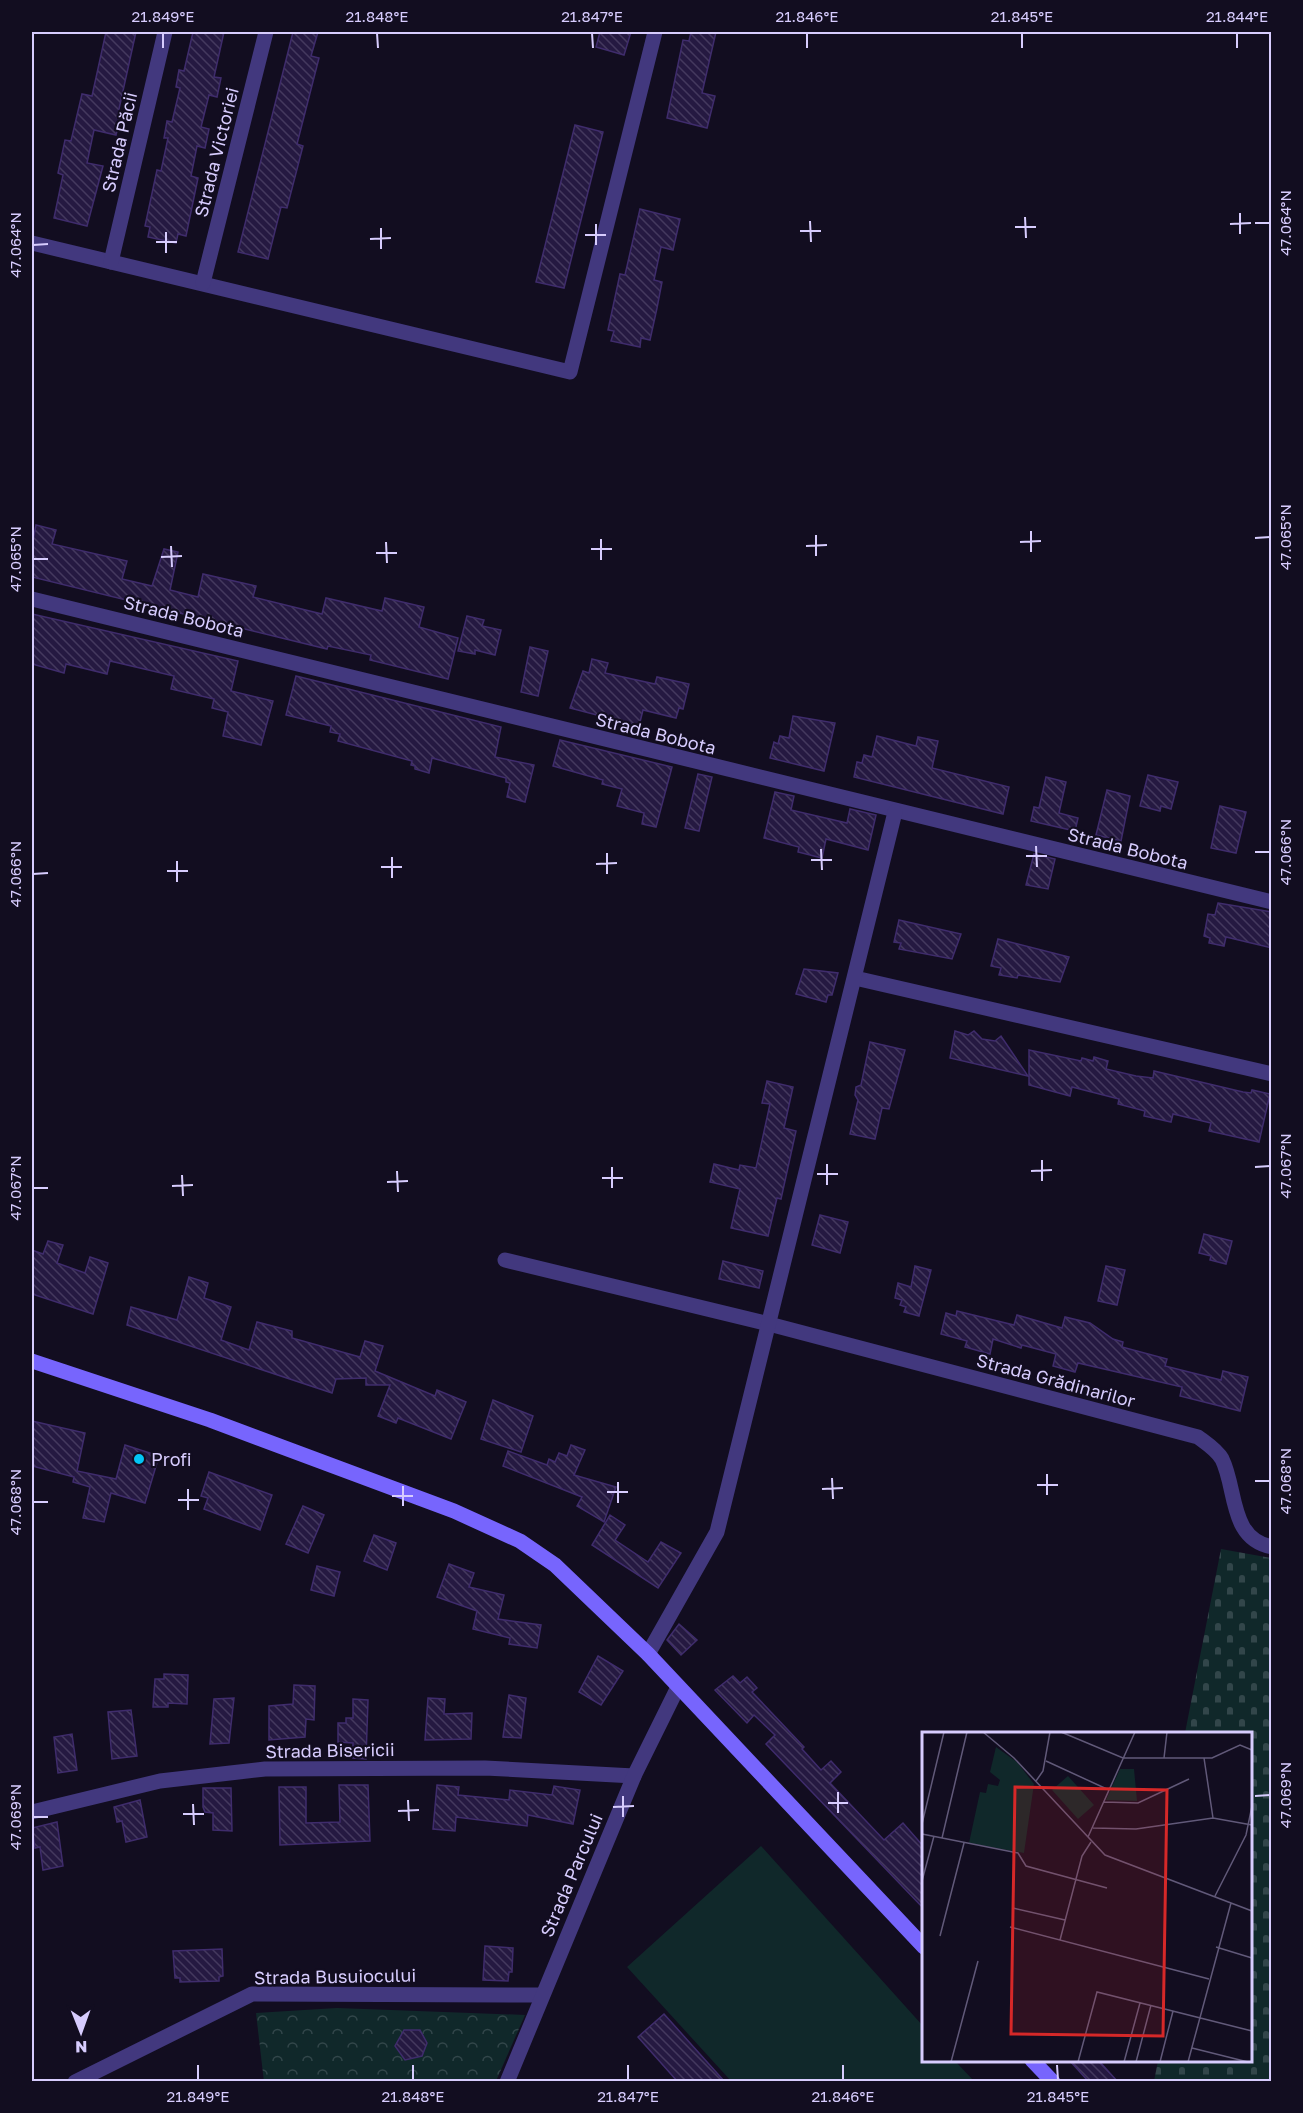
<svg xmlns="http://www.w3.org/2000/svg" width="1303" height="2113" font-family="'Golos Text',sans-serif">
<style>
.green{fill:#10282a}
.cemetery{fill:url(#cemetery-stones)}
.park{fill:url(#park-crowns)}
.building{fill:url(#building-back-hatch);stroke:#3f2c6c;stroke-width:1.5}
.lines{fill:none;stroke-linecap:round;stroke-linejoin:round}
.minor{stroke:#42387e;stroke-width:15}
.secondary{stroke:#7765fd;stroke-width:15}
.ticks{fill:none;stroke:#d7ccfe;stroke-width:2}
.poi-dot{fill:#03c5f4;stroke:#120d20;stroke-width:2}
.labels{text-anchor:middle;dominant-baseline:central;stroke-width:4.5;stroke-linejoin:round;paint-order:stroke}
.street-label{font-size:18px;fill:#d7ccfe;stroke:#120d20}
.poi-label{font-size:18px;fill:#d7ccfe;stroke:#120d20;text-anchor:start}
.inset-road{fill:none;stroke:#615979;stroke-width:1.5}
.view{fill:#d62828;fill-opacity:0.15;stroke:#d62828;stroke-width:3}
.inset-edge{fill:none;stroke:#d7ccfe;stroke-width:3}
.neatline{fill:none;stroke:#d7ccfe;stroke-width:2}
.ticks-label{font-size:15px;text-anchor:middle;fill:#d7ccfe}
</style>
<defs>
<pattern id="cemetery-stones" width="16" height="16" patternUnits="userSpaceOnUse" patternTransform="scale(1.5)"><rect width="16" height="16" fill="#10282a"/><path d="M2 7V4a2 2 0 0 1 4 0v3zM10 15v-3a2 2 0 0 1 4 0v3z" fill="#32464a"/></pattern>
<pattern id="park-crowns" width="20" height="18" patternUnits="userSpaceOnUse" patternTransform="scale(1.5)"><rect width="20" height="18" fill="#10282a"/><path d="M2 6a3 3 0 1 1 6 0M12 15a3 3 0 1 1 6 0" fill="none" stroke="#32464a"/></pattern>
<pattern id="building-back-hatch" width="6" height="6" patternUnits="userSpaceOnUse" patternTransform="scale(1.5)"><rect width="6" height="6" fill="#251941"/><path d="M-1 5l2 2M0 0l6 6M5-1l2 2" fill="none" stroke="#44395e"/></pattern>
</defs>
<rect width="100%" height="100%" fill="#120d20"/>
<!-- green -->
<polygon class="green" points="761,1846 923,2026 924,2060 955,2061 974,2081 731,2081 627,1967"/>
<!-- cemetery -->
<polygon class="cemetery" points="1221,1549 1271,1558 1271,2081 1154,2081 1158,2061 1250,2060 1250,1734 1185,1733"/>
<!-- park -->
<polygon class="park" points="337,2008 525,2015 496,2081 264,2082 256,2013"/>
<!-- building -->
<g class="building">
<polygon points="106,32 136,32 117,118 120,119 116,135 94,130 87,163 103,166 87,226 54,218 63,175 58,173 65,140 71,141 82,94 92,96"/>
<polygon points="193,32 224,32 214,77 221,78 217,97 209,95 201,127 209,129 205,148 197,146 191,176 198,178 186,236 178,234 176,243 148,237 150,227 145,226 157,170 161,171 168,138 164,138 167,121 172,122 180,88 176,87 179,70 184,71"/>
<polygon points="293,32 318,32 311,56 319,58 297,144 303,146 287,208 281,207 268,259 238,252"/>
<polygon points="600,32 631,32 624,55 596,47"/>
<polygon points="691,32 716,32 702,93 715,96 707,128 667,118 683,40 689,41"/>
<polygon points="575,125 603,132 564,288 536,282"/>
<polygon points="640,209 680,219 673,250 661,247 654,280 662,282 657,308 650,340 641,338 640,347 611,341 614,331 608,330 620,274 625,275"/>
<polygon points="36,525 56,530 52,544 127,561 122,579 152,586 164,549 178,552 170,590 198,597 203,574 256,586 253,597 322,614 326,598 382,611 385,598 424,607 419,627 458,638 448,679 370,660 371,655 328,646 327,649 32,577 32,545"/>
<polygon points="32,614 238,661 231,691 273,701 261,745 223,736 228,712 212,708 214,699 171,689 174,676 110,661 107,674 66,664 64,673 32,664"/>
<polygon points="467,616 484,620 482,626 501,630 495,655 475,650 475,654 458,651"/>
<polygon points="530,647 548,651 538,696 521,692"/>
<polygon points="592,659 608,663 605,673 655,684 657,677 689,684 683,709 679,708 676,718 643,710 639,726 570,708 583,671 589,673"/>
<polygon points="296,676 501,727 495,757 534,765 525,802 507,797 510,783 506,782 506,778 432,758 429,773 415,769 415,766 411,765 412,761 338,741 340,734 330,732 331,726 286,715"/>
<polygon points="793,716 835,723 824,771 770,758 774,742 778,744 780,736 789,738"/>
<polygon points="877,736 916,746 918,737 938,741 932,768 1009,787 1003,814 854,777 857,762 862,763 864,755 872,757"/>
<polygon points="560,740 672,767 656,827 642,824 644,813 617,806 622,789 602,784 603,780 553,766"/>
<polygon points="698,774 712,777 699,831 685,828"/>
<polygon points="1148,775 1178,782 1171,809 1161,806 1160,811 1140,806"/>
<polygon points="1046,777 1066,782 1059,813 1078,818 1075,831 1031,821 1034,807 1039,808"/>
<polygon points="1107,790 1130,796 1121,841 1096,835"/>
<polygon points="775,792 794,796 791,810 847,823 850,809 876,815 868,850 826,839 822,858 798,852 799,847 764,838"/>
<polygon points="1220,806 1246,812 1236,853 1211,848"/>
<polygon points="1034,854 1055,859 1048,889 1026,885"/>
<polygon points="1218,903 1272,912 1272,948 1226,937 1224,946 1209,943 1210,938 1204,936 1208,914 1215,915"/>
<polygon points="899,920 961,934 952,959 899,949 901,943 894,942"/>
<polygon points="998,939 1069,957 1060,982 1018,975 1017,978 999,975 1001,968 991,966"/>
<polygon points="804,969 838,973 832,995 828,995 826,1002 796,994"/>
<polygon points="955,1031 968,1035 974,1031 982,1039 995,1041 1001,1036 1028,1076 950,1058"/>
<polygon points="870,1042 905,1050 889,1109 882,1108 875,1139 850,1134 858,1100 855,1095 856,1087 861,1085"/>
<polygon points="1029,1050 1081,1061 1082,1058 1093,1061 1094,1057 1108,1061 1106,1069 1136,1076 1153,1078 1154,1071 1243,1092 1251,1093 1252,1090 1270,1094 1259,1142 1209,1131 1211,1123 1173,1114 1171,1122 1144,1116 1145,1111 1118,1104 1119,1099 1072,1087 1070,1096 1029,1085"/>
<polygon points="767,1081 793,1087 784,1128 796,1131 781,1199 777,1198 768,1236 731,1228 740,1189 710,1182 714,1164 739,1170 740,1165 756,1168 770,1104 762,1103"/>
<polygon points="820,1215 848,1222 840,1253 812,1245"/>
<polygon points="1204,1234 1232,1241 1226,1264 1210,1260 1211,1256 1199,1253"/>
<polygon points="48,1241 63,1245 57,1263 85,1273 90,1257 108,1263 93,1314 32,1294 32,1250 43,1254"/>
<polygon points="723,1261 763,1271 759,1288 719,1279"/>
<polygon points="915,1266 931,1270 919,1316 904,1312 906,1307 900,1305 902,1300 895,1298 898,1283 911,1287"/>
<polygon points="1106,1266 1125,1270 1117,1305 1098,1301"/>
<polygon points="189,1277 208,1283 204,1298 231,1307 221,1340 249,1350 257,1322 292,1331 292,1338 360,1357 365,1341 383,1346 375,1371 435,1396 437,1390 466,1402 451,1439 398,1418 396,1423 378,1416 390,1385 366,1385 366,1378 336,1379 332,1393 127,1325 131,1307 177,1320"/>
<polygon points="957,1311 1014,1325 1017,1315 1062,1328 1065,1317 1090,1323 1113,1339 1123,1342 1122,1347 1167,1359 1165,1366 1221,1380 1223,1371 1248,1377 1240,1411 1180,1396 1182,1387 1078,1363 1075,1372 1053,1366 1056,1354 1022,1345 1021,1348 993,1339 990,1354 965,1347 967,1341 941,1334 946,1313 956,1316"/>
<polygon points="493,1400 533,1416 521,1452 481,1439"/>
<polygon points="32,1421 85,1433 77,1471 116,1479 125,1445 159,1456 145,1503 111,1493 104,1522 83,1518 90,1487 73,1482 74,1477 32,1466"/>
<polygon points="571,1445 585,1450 574,1475 616,1487 604,1522 577,1506 582,1497 503,1466 508,1451 547,1465 549,1459 555,1462 559,1453 567,1456"/>
<polygon points="209,1472 272,1495 260,1530 204,1509 208,1498 201,1496"/>
<polygon points="303,1506 324,1515 308,1553 286,1544"/>
<polygon points="610,1515 625,1525 615,1540 648,1562 661,1542 681,1553 658,1588 592,1545"/>
<polygon points="374,1535 396,1543 387,1570 364,1561"/>
<polygon points="449,1564 474,1573 469,1587 504,1595 498,1619 541,1625 537,1648 509,1644 510,1638 473,1629 477,1611 437,1597"/>
<polygon points="317,1566 340,1572 334,1596 311,1590"/>
<polygon points="679,1624 697,1640 681,1655 667,1640"/>
<polygon points="598,1656 623,1671 601,1705 579,1692"/>
<polygon points="164,1674 188,1675 187,1704 168,1703 168,1707 153,1707 155,1679 164,1679"/>
<polygon points="733,1676 740,1683 747,1677 757,1688 752,1692 804,1747 802,1749 821,1770 831,1761 841,1772 830,1783 884,1840 903,1823 924,1847 924,1909 766,1744 775,1735 754,1715 747,1723 715,1690"/>
<polygon points="294,1685 315,1686 314,1720 306,1719 305,1737 269,1740 269,1706 293,1704"/>
<polygon points="509,1695 526,1698 521,1738 503,1737"/>
<polygon points="234,1698 229,1743 210,1744 214,1699"/>
<polygon points="428,1698 445,1699 444,1714 472,1713 471,1739 425,1740"/>
<polygon points="353,1699 368,1700 366,1759 353,1758 353,1743 338,1742 338,1723 346,1723 346,1718 353,1718"/>
<polygon points="131,1710 137,1756 112,1759 108,1712"/>
<polygon points="72,1734 77,1770 58,1773 54,1737"/>
<polygon points="339,1785 368,1785 370,1841 280,1845 279,1787 306,1787 306,1823 340,1822"/>
<polygon points="437,1785 459,1787 458,1795 509,1800 510,1790 552,1795 554,1786 580,1790 573,1824 528,1815 527,1826 456,1817 455,1831 433,1829"/>
<polygon points="203,1788 231,1788 232,1831 213,1830 213,1813 205,1812 203,1807"/>
<polygon points="140,1800 147,1837 126,1842 122,1821 117,1822 114,1807"/>
<polygon points="57,1822 63,1866 43,1870 40,1847 35,1848 32,1828"/>
<polygon points="485,1946 513,1948 512,1972 509,1972 508,1981 483,1980"/>
<polygon points="222,1949 223,1976 219,1977 219,1981 180,1982 180,1978 175,1978 173,1951"/>
<polygon points="664,2014 725,2082 678,2082 638,2037"/>
<polygon points="404,2030 420,2030 427,2043 422,2056 405,2060 395,2046"/>
<polygon points="1070,2061 1099,2061 1118,2082 1089,2082"/>
</g>
<g class="lines">
<!-- minor -->
<g class="minor">
<polyline points="32,243 570,372 655,32"/>
<polyline points="111,262 165,32"/>
<polyline points="203,283 266,32"/>
<polyline points="32,599 1272,902"/>
<polyline points="855,978 1272,1074"/>
<path d="M505,1260L769,1324L1198,1437C1206,1443 1217,1450 1222,1459C1237,1489 1229,1539 1272,1547"/>
<polyline points="648,1654 717,1532 895,812"/>
<polyline points="32,1812 160,1781 265,1769 485,1768 634,1776"/>
<polyline points="75,2082 252,1994 542,1995"/>
<polyline points="507,2082 634,1776 678,1687"/>
</g>
<!-- secondary -->
<g class="secondary">
<polyline points="32,1361 210,1420 454,1511 520,1541 555,1565 648,1654 924,1947"/>
<polyline points="1032,2060 1053,2082"/>
</g>
</g>
<!-- ticks -->
<path class="ticks" d="M163,33V48M377,33L378,48M592,33L593,48M807,33V48M1022,33V48M1237,33V48M1240,213V234M1025,217L1026,238M810,221L811,242M1255,223H1270M596,224V245M1230,224L1251,223M1015,227H1036M381,228V249M800,231H821M166,232V253M585,235H606M370,239L391,238M156,242H177M33,245L48,244M1031,531V552M816,535V556M1255,538L1270,537M601,539V560M386,542L387,563M1020,542L1041,541M171,546L172,567M806,546L827,545M591,549H612M376,553H397M161,557L182,556M33,559H48M1036,846L1037,867M821,849L822,870M1255,852H1270M607,853V874M1026,856H1047M392,857V878M811,860H832M177,861V882M596,864L617,863M381,867H402M167,871H188M33,874L48,873M1042,1160V1181M827,1164V1185M612,1167V1188M1255,1167L1270,1166M397,1171L398,1192M1031,1171L1052,1170M817,1174H838M182,1175L183,1196M602,1178H623M387,1182L408,1181M172,1186L193,1185M33,1188H48M1047,1474V1495M832,1478L833,1499M1255,1481H1270M618,1482V1503M1037,1485H1058M403,1486V1506M188,1489V1510M822,1489L843,1488M607,1492H628M392,1496H413M178,1500H199M33,1502H48M838,1792V1813M623,1796V1817M1255,1796L1270,1795M408,1800L409,1821M828,1803H848M193,1804L194,1825M613,1807L634,1806M398,1811L419,1810M183,1814H204M33,1817H48M198,2065V2080M413,2065V2080M628,2065V2080M843,2065V2080M1057,2065L1058,2080"/>
<!-- markers -->
<circle class="poi-dot" cx="139" cy="1459" r="6"/>
<g class="labels">
<!-- street labels -->
<g class="street-label">
<text transform="translate(119 142) rotate(-77)">Strada Păcii</text>
<text transform="translate(216 152) rotate(-76)">Strada Victoriei</text>
<text transform="translate(184 616) rotate(14)">Strada Bobota</text>
<text transform="translate(656 733) rotate(14)">Strada Bobota</text>
<text transform="translate(1128 848) rotate(14)">Strada Bobota</text>
<text transform="translate(1056 1380) rotate(15)">Strada Grădinarilor</text>
<text transform="translate(330 1750) rotate(-1)">Strada Bisericii</text>
<text transform="translate(571 1875) rotate(-67)">Strada Parcului</text>
<text transform="translate(335 1976) rotate(-1)">Strada Busuiocului</text>
</g>
<!-- poi labels -->
<g class="poi-label">
<text x="151" y="1459">Profi</text>
</g>
</g>
<!-- overview -->
<g transform="translate(922 1732)">
<rect width="330" height="330" fill="#120d20"/>
<path d="M146,44L172,73L156,87L130,58Z" fill="#10282a"/>
<path d="M74,15L95,30L112,52L102,121L47,111L58,60L64,61L66,52L76,54L78,48L68,40Z" fill="#10282a"/>
<path d="M198,37H212L215,69L184,68Z" fill="#10282a"/>
<path class="inset-road" d="M61,0L92,26L183,123L330,179M139,0L201,26H290L318,13L330,18M242,26L245,0M282,26L291,86M124,29L187,58M114,49L121,39L128,0M182,70L216,71L267,47M0,92L22,0M171,96L214,97L291,86L330,93M0,102L96,121L104,134L185,156M166,105L213,0M20,106L45,0M0,149L12,104M293,164L324,103L330,74M91,176L143,188M88,195L287,247M18,204L42,111M138,208L160,124L169,110M294,215L330,226M270,316L326,330M29,330L56,229M156,330L175,260L330,299M202,330L218,271M214,330L229,273M238,330L251,279M266,330L309,171"/>
<path class="view" d="M93,55L245,58L241,304L89,302Z"/>
<rect width="330" height="330" class="inset-edge"/>
</g>
<!-- border -->
<rect width="1303" height="2113" fill="none" stroke="#120d20" stroke-width="66"/>
<!-- north arrow -->
<g transform="translate(81 2032) rotate(179)" stroke="#120d20" stroke-width="4.5" paint-order="stroke">
<path d="M0-4.5L10 22L0 15L-10 22Z" fill="#d7ccfe"/>
<text y="-9" font-size="16" font-weight="bold" text-anchor="middle" fill="#d7ccfe">N</text>
</g>
<rect x="33" y="33" width="1237" height="2047" class="neatline"/>
<g class="ticks-label">
<text x="163" y="22">21.849°E</text>
<text x="377" y="22">21.848°E</text>
<text x="592" y="22">21.847°E</text>
<text x="807" y="22">21.846°E</text>
<text x="1022" y="22">21.845°E</text>
<text x="1237" y="22">21.844°E</text>
<text transform="translate(1286 223) rotate(-90)" y="5">47.064°N</text>
<text transform="translate(16 245) rotate(-90)" y="5">47.064°N</text>
<text transform="translate(1286 537) rotate(-90)" y="5">47.065°N</text>
<text transform="translate(16 559) rotate(-90)" y="5">47.065°N</text>
<text transform="translate(1286 852) rotate(-90)" y="5">47.066°N</text>
<text transform="translate(16 874) rotate(-90)" y="5">47.066°N</text>
<text transform="translate(1286 1166) rotate(-90)" y="5">47.067°N</text>
<text transform="translate(16 1188) rotate(-90)" y="5">47.067°N</text>
<text transform="translate(1286 1481) rotate(-90)" y="5">47.068°N</text>
<text transform="translate(16 1502) rotate(-90)" y="5">47.068°N</text>
<text transform="translate(1286 1795) rotate(-90)" y="5">47.069°N</text>
<text transform="translate(16 1817) rotate(-90)" y="5">47.069°N</text>
<text x="198" y="2102">21.849°E</text>
<text x="413" y="2102">21.848°E</text>
<text x="628" y="2102">21.847°E</text>
<text x="843" y="2102">21.846°E</text>
<text x="1058" y="2102">21.845°E</text>
</g>
</svg>
